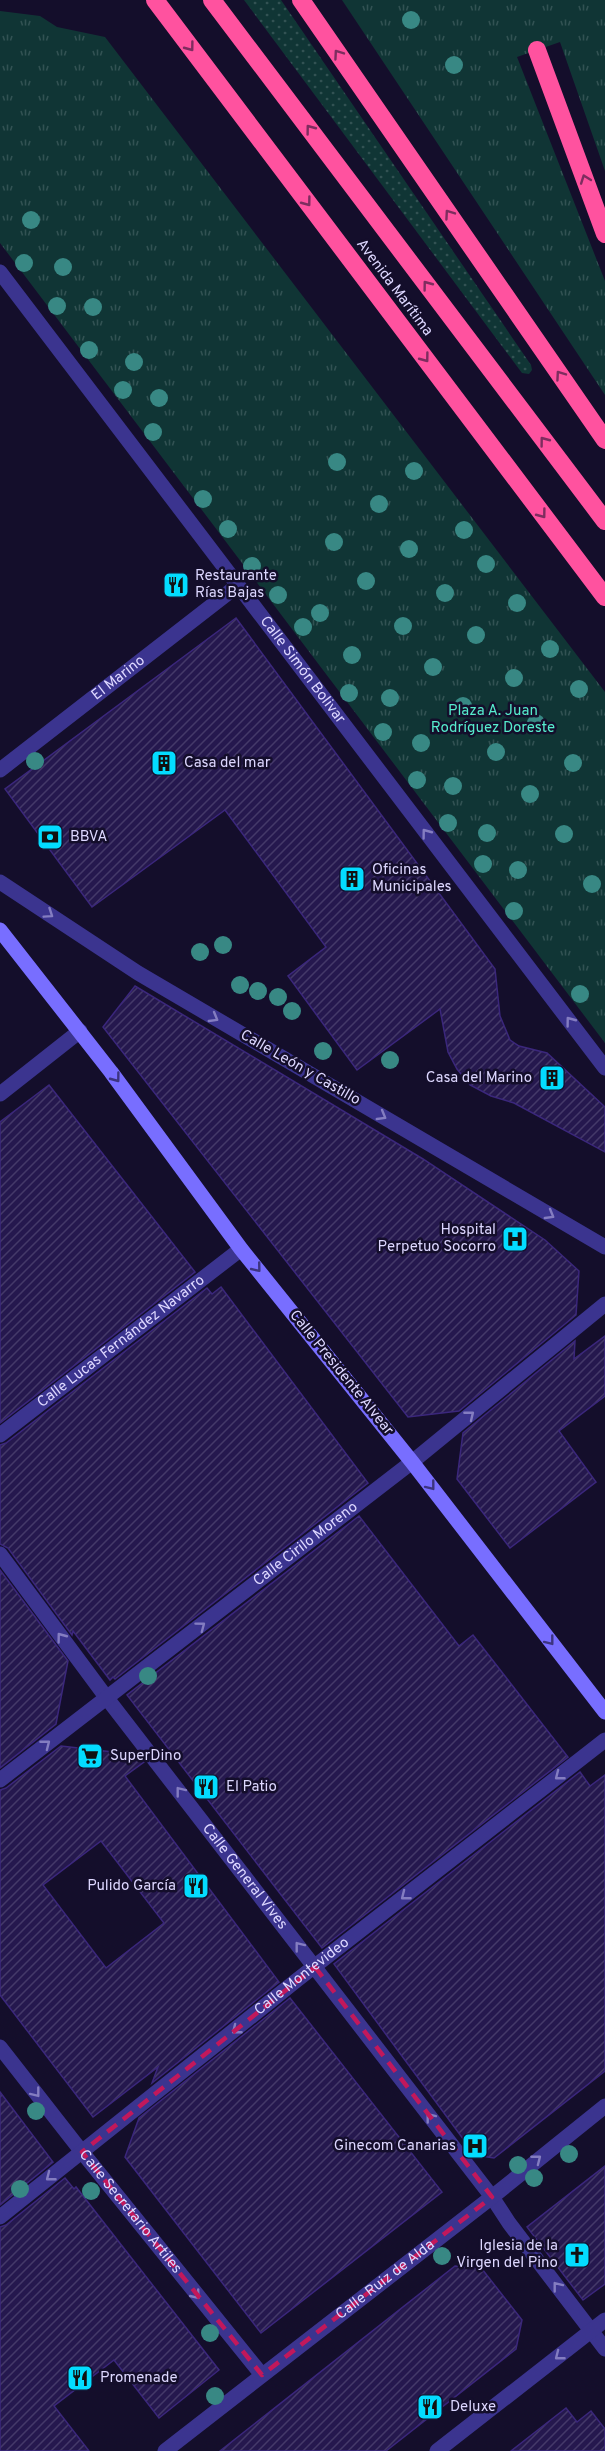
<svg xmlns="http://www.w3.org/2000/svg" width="605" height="2451" font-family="Overpass,sans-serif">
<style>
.grass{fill:url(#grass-tufts)}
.garden{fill:url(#garden-dots)}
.building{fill:url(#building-hatch);stroke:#3b277c;stroke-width:1.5;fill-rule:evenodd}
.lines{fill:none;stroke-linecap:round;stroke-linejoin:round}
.street{stroke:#3b348f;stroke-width:15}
.secondary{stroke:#786eff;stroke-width:15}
.highway{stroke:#ff529f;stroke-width:18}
.tree{fill:#388884}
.oneway{stroke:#7e2d5f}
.oneway2{stroke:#847dc1}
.oneway3{stroke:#3c3480}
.marked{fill:none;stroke:#c2185b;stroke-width:4.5;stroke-dasharray:12 8;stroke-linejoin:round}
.labels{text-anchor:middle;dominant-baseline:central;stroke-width:5;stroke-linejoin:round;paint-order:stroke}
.street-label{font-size:15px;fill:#ddd7ff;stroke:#140e2b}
.poi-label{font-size:15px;fill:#ddd7ff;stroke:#140e2b;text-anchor:start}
.park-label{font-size:15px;fill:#56eccd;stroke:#140e2b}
</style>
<defs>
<pattern id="grass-tufts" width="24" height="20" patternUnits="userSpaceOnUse" patternTransform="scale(1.5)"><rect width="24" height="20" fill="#103535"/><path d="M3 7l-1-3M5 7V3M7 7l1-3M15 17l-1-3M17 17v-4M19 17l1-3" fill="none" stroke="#325253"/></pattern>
<pattern id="garden-dots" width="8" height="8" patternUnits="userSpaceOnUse" patternTransform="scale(1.5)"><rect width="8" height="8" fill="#103535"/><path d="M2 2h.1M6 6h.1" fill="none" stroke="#325253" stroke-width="1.8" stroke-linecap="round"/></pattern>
<pattern id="building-hatch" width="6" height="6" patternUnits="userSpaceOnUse" patternTransform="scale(1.5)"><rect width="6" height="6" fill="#25184e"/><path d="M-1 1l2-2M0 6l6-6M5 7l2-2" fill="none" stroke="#443969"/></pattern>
</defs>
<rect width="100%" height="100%" fill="#140e2b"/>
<!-- grass -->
<g class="grass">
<polygon points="342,0 605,0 605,171 560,42 517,57 605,281 605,395"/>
<polygon points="0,11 40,16 57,27 105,37 605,692 605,1043 0,243"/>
</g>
<!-- garden -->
<polygon class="garden" points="244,0 281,0 531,365 532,370 529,374 522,373"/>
<!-- building -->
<g class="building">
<polygon points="236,618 495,969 500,1016 510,1040 519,1046 547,1053 605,1107 605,1152 514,1103 491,1096 470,1085 457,1069 448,1052 440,1009 357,1070 288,976 326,947 225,810 92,907 5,789"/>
<polygon points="135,986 423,1159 545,1240 579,1271 576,1315 459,1411 408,1417 103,1027"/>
<polygon points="49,1085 195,1272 0,1423 0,1122"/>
<polygon points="221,1287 368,1483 115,1679 113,1677 110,1680 73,1631 72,1635 8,1548 0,1544 0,1445 6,1443 207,1288 212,1294"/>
<polygon points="605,1336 605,1396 559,1431 596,1482 510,1548 457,1479 463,1433 575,1341 574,1359"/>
<polygon points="359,1516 459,1646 473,1635 568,1757 322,1948 127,1695"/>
<polygon points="0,1570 68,1661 56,1724 0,1768"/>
<path d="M61,1746L139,1755L144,1762L125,1776L279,1982L152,2083L158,2067L93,2117L0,1995V1790L6,1788ZM101,1841L164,1923L106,1968L43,1885Z"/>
<polygon points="580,1772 590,1786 605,1775 605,2071 494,2158 475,2155 334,1964"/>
<polygon points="290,1998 442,2192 261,2333 125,2157 139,2118"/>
<polygon points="0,2092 53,2162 0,2205"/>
<polygon points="605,2166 605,2284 583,2300 527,2227"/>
<polygon points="65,2178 74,2189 76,2187 219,2370 159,2418 114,2360 54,2406 89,2451 0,2451 0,2227 6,2225"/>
<polygon points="455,2266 482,2269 522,2320 516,2349 386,2451 220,2451"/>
<polygon points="566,2408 577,2422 591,2411 605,2429 605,2451 511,2451"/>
</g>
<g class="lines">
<!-- street -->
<g class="street">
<path id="s1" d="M0,272L605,1068"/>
<path id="s2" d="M0,770L237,586"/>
<polyline points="0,882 138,973 605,1247"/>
<polyline points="0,1094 80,1031"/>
<path id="s3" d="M0,1435L241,1249"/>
<path id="s4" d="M0,1554L106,1697L492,2197L509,2223L605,2349"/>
<path id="s5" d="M0,1780L412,1462L605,1304"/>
<path id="s6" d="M0,2047L82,2152L262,2375"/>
<path id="s7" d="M0,2217L297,1980L605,1740"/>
<path id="s8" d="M165,2451L492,2197L605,2106"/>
<polyline points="437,2451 605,2320"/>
</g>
<!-- secondary -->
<polyline class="secondary" points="0,930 111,1072 241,1249 412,1462 605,1712"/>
<!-- highway -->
<g class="highway">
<polyline points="155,0 605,597"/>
<polyline points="212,0 605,521"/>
<polyline points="301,0 605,440"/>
<polyline points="537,50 605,234"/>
</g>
</g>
<!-- trees -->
<g class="tree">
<circle cx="411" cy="20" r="9"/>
<circle cx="454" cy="65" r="9"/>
<circle cx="31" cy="220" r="9"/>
<circle cx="24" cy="263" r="9"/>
<circle cx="63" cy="267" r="9"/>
<circle cx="57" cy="306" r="9"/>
<circle cx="93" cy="307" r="9"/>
<circle cx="89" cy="350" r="9"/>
<circle cx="134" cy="362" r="9"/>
<circle cx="123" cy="390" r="9"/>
<circle cx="159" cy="398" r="9"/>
<circle cx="153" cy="432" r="9"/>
<circle cx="337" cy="462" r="9"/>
<circle cx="414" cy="471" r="9"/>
<circle cx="203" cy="499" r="9"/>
<circle cx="379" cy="504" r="9"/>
<circle cx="228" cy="529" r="9"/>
<circle cx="464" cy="530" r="9"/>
<circle cx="334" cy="542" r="9"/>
<circle cx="409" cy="549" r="9"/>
<circle cx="486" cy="564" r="9"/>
<circle cx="252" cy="566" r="9"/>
<circle cx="366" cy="581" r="9"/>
<circle cx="445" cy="593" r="9"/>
<circle cx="278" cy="595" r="9"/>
<circle cx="517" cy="603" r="9"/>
<circle cx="320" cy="613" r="9"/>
<circle cx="403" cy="626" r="9"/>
<circle cx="303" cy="627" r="9"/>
<circle cx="476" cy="635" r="9"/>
<circle cx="550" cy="649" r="9"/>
<circle cx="352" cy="655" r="9"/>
<circle cx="433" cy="667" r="9"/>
<circle cx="514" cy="678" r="9"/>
<circle cx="579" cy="689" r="9"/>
<circle cx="349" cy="693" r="9"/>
<circle cx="390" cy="698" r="9"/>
<circle cx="463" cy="706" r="9"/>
<circle cx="536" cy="723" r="9"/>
<circle cx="383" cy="732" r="9"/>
<circle cx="421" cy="743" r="9"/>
<circle cx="496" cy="752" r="9"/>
<circle cx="35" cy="761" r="9"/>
<circle cx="573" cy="763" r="9"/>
<circle cx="417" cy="780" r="9"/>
<circle cx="453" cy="786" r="9"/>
<circle cx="530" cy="794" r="9"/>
<circle cx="448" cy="823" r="9"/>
<circle cx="487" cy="833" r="9"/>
<circle cx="564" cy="834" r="9"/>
<circle cx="483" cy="864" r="9"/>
<circle cx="518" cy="870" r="9"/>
<circle cx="592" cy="884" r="9"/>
<circle cx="514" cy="911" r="9"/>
<circle cx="223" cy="945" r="9"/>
<circle cx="200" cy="952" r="9"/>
<circle cx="240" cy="985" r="9"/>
<circle cx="258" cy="991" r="9"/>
<circle cx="580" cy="994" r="9"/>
<circle cx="278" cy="997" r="9"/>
<circle cx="292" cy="1011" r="9"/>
<circle cx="323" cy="1051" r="9"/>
<circle cx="390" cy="1060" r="9"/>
<circle cx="148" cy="1676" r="9"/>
<circle cx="36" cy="2111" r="9"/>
<circle cx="569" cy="2154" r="9"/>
<circle cx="518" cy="2165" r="9"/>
<circle cx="534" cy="2178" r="9"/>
<circle cx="20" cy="2189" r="9"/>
<circle cx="91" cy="2191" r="9"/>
<circle cx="442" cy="2256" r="9"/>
<circle cx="210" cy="2333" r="9"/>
<circle cx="215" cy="2396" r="9"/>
</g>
<!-- one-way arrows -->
<defs><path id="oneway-chevron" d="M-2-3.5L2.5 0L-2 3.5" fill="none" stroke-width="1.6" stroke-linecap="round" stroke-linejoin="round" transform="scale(1.5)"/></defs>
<g class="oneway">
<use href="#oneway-chevron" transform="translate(190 47) rotate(53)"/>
<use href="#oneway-chevron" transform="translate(338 54) rotate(-125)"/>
<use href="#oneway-chevron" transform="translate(310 129) rotate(-127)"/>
<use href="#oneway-chevron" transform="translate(585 179) rotate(-110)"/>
<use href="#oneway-chevron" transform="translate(307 202) rotate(53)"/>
<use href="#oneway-chevron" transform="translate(449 214) rotate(-125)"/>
<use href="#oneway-chevron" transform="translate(427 285) rotate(-127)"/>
<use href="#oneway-chevron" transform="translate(425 358) rotate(53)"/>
<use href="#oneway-chevron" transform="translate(560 375) rotate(-125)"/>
<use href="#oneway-chevron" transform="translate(544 441) rotate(-127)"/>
<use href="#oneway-chevron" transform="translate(542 514) rotate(53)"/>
</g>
<g class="oneway2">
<use href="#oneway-chevron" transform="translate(426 833) rotate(-127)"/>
<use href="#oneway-chevron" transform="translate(49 914) rotate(34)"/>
<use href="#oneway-chevron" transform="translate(214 1018) rotate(30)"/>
<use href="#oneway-chevron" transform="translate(570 1021) rotate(-127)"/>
<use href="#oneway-chevron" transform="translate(382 1116) rotate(30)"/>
<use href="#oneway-chevron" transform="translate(550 1215) rotate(30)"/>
<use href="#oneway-chevron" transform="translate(470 1415) rotate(-39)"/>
<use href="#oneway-chevron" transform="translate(201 1626) rotate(-37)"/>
<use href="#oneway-chevron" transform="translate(61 1637) rotate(-127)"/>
<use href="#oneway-chevron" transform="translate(46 1744) rotate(-38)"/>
<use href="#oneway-chevron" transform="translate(559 1776) rotate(142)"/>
<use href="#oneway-chevron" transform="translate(180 1791) rotate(-128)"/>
<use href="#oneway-chevron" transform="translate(405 1896) rotate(142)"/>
<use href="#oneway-chevron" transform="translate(299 1946) rotate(-128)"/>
<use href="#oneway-chevron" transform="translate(236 2030) rotate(142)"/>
<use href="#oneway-chevron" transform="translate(36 2093) rotate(52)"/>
<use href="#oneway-chevron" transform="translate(430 2117) rotate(-128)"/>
<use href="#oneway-chevron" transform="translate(537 2159) rotate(-38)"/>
<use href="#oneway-chevron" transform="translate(50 2177) rotate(142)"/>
<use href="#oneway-chevron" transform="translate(557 2286) rotate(-128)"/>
<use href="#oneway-chevron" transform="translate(196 2295) rotate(51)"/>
<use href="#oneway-chevron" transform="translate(559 2356) rotate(142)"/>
</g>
<g class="oneway3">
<use href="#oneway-chevron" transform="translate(116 1078) rotate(53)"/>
<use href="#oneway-chevron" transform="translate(257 1268) rotate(51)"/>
<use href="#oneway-chevron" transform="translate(431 1486) rotate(52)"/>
<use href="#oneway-chevron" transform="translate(550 1641) rotate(52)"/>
</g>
<!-- marked area -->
<path class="marked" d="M315,1967L492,2197L262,2375L82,2152Z"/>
<!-- icons -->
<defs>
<g id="restaurant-square" transform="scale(1.35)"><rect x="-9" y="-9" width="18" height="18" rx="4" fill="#03dcff" stroke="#140e2b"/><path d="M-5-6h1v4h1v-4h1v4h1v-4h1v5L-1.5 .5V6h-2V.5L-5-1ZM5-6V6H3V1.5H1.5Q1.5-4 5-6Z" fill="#111"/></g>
<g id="building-square" transform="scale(1.35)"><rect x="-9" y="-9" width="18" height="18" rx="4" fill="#03dcff" stroke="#140e2b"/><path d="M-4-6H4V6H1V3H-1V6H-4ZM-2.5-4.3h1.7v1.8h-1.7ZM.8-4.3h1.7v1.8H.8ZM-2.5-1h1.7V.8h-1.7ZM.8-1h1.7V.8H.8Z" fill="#111"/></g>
<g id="bank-square" transform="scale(1.35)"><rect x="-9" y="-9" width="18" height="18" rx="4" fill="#03dcff" stroke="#140e2b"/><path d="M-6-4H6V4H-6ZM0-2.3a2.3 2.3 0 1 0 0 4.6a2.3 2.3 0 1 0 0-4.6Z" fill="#111"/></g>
<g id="hospital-square" transform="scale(1.35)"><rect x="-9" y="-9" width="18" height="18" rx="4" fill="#03dcff" stroke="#140e2b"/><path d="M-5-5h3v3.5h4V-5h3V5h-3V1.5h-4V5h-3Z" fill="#111"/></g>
<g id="supermarket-square" transform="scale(1.35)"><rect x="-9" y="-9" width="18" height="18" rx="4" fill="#03dcff" stroke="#140e2b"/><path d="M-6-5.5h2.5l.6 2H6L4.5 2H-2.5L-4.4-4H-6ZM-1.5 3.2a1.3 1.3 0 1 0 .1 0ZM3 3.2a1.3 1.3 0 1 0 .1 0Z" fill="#111"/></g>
<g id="church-square" transform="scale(1.35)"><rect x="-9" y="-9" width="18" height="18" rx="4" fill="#03dcff" stroke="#140e2b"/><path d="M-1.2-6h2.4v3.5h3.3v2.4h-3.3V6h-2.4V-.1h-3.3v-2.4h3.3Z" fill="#111"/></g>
</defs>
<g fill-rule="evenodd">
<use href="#restaurant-square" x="176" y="585"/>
<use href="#building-square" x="164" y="763"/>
<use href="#bank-square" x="50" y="837"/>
<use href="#building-square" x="352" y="879"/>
<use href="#building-square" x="552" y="1078"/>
<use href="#hospital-square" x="515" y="1239"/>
<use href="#supermarket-square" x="90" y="1756"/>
<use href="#restaurant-square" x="206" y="1787"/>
<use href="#restaurant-square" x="196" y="1886"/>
<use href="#hospital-square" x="475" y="2146"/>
<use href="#church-square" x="577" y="2255"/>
<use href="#restaurant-square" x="80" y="2378"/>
<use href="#restaurant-square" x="430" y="2407"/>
</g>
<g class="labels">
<!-- street labels -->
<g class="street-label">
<text transform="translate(394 288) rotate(53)">Avenida Marítima</text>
<text stroke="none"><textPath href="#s1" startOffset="500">Calle Simón Bolivar</textPath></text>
<text stroke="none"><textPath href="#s2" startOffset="150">El Marino</textPath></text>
<text transform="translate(300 1068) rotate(30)">Calle León y Castillo</text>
<text stroke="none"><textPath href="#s3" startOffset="153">Calle Lucas Fernández Navarro</textPath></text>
<text transform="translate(341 1373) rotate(51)">Calle Presidente Alvear</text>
<text stroke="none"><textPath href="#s5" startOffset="386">Calle Cirilo Moreno</textPath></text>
<text stroke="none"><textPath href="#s4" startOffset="405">Calle General Vives</textPath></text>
<text stroke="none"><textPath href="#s7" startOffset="386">Calle Montevideo</textPath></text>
<text stroke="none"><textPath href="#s6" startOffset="210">Calle Secretario Artiles</textPath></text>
<text stroke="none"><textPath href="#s8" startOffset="279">Calle Ruiz de Alda</textPath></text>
</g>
<!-- poi labels -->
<g class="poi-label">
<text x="195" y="576">Restaurante<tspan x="195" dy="17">Rías Bajas</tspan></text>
<text x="184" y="763">Casa del mar</text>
<text x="70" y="837">BBVA</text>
<text x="372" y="870">Oficinas<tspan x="372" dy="17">Municipales</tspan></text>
<text x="532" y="1078" text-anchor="end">Casa del Marino</text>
<text x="496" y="1230" text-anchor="end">Hospital<tspan x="496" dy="17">Perpetuo Socorro</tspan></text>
<text x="110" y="1756">SuperDino</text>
<text x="226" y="1787">El Patio</text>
<text x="176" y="1886" text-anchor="end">Pulido García</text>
<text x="456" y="2146" text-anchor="end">Ginecom Canarias</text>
<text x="558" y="2246" text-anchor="end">Iglesia de la<tspan x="558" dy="17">Virgen del Pino</tspan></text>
<text x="100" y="2378">Promenade</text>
<text x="450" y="2407">Deluxe</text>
</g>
<!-- park labels -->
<g class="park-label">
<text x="493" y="711">Plaza A. Juan<tspan x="493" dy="17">Rodríguez Doreste</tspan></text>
</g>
</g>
</svg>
